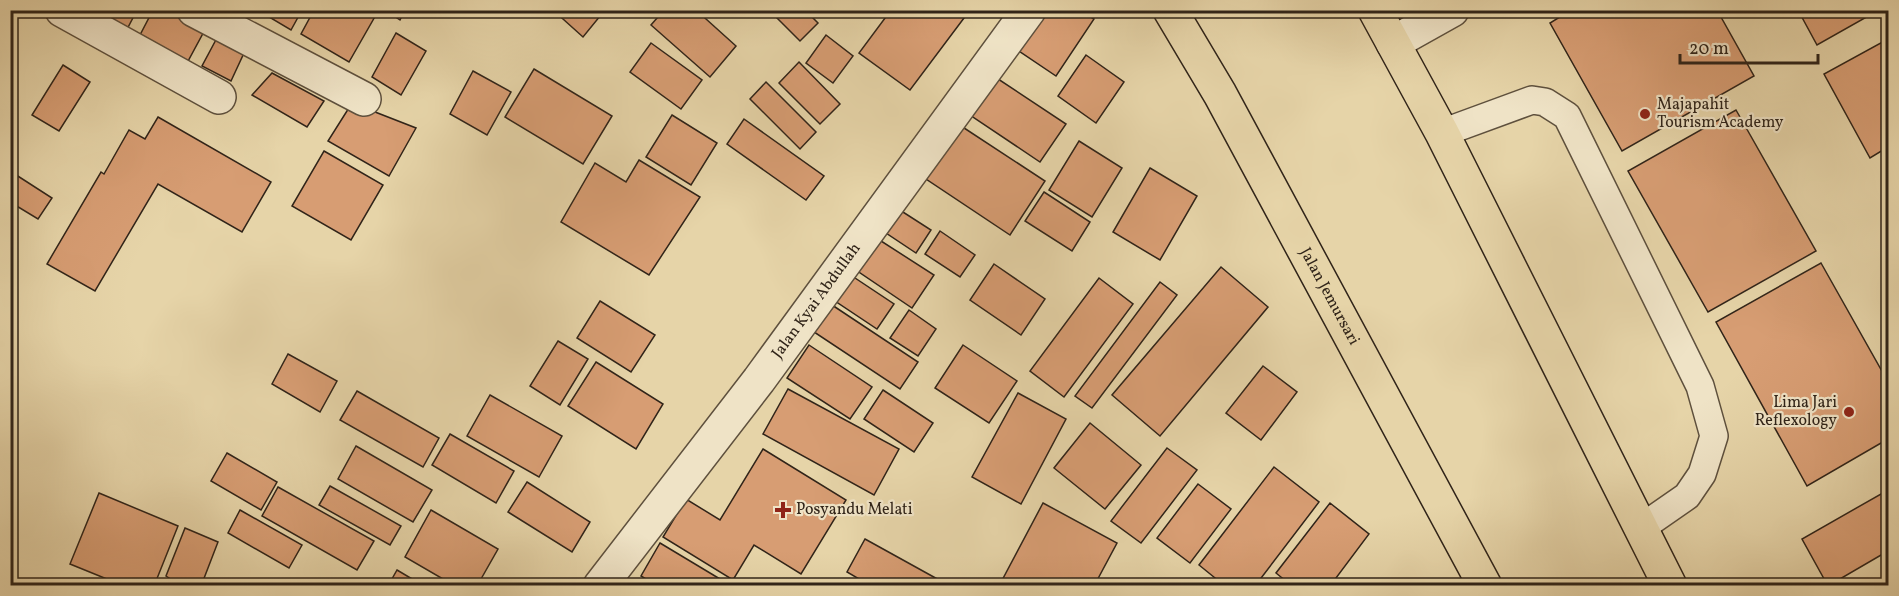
<svg xmlns="http://www.w3.org/2000/svg" width="1899" height="596" font-family="Vollkorn,serif">
<style>
.building{fill:#d79d73;stroke:#302419;stroke-width:1.5}
.lines{fill:none;stroke-linecap:round;stroke-linejoin:round}
.service-casing{stroke:#5e503d;stroke-width:30}
.minor-casing{stroke:#5e503d;stroke-width:36}
.primary-casing{stroke:#302419;stroke-width:36}
.service{stroke:#efe3c6;stroke-width:27}
.minor{stroke:#efe3c6;stroke-width:33}
.primary{stroke:#e6d4a8;stroke-width:33}
.poi-dot{fill:#8f2418;stroke:#efe3c6;stroke-width:2}
.labels{text-anchor:middle;dominant-baseline:central;stroke-width:4.5;stroke-linejoin:round;paint-order:stroke}
.poi-label{font-size:16px;fill:#302419;stroke:#efe3c6;text-anchor:start}
.street-label{font-size:16px;fill:#302419;stroke:#efe3c6}
</style>
<rect width="100%" height="100%" fill="#e6d4a8"/>
<filter id="stains"><feTurbulence type="fractalNoise" baseFrequency=".00333" numOctaves="4"/><feColorMatrix values="0 0 0 0 .2 0 0 0 0 .09 0 0 0 0 .02 0 0 0 .5 -.17"/></filter>
<radialGradient id="worn" r=".72"><stop offset=".6" stop-color="#630" stop-opacity="0"/><stop offset="1" stop-color="#630" stop-opacity=".3"/></radialGradient>
<!-- building -->
<g class="building">
<polygon points="108,10 137,10 123,37 101,24"/>
<polygon points="153,10 178,10 208,24 187,63 139,37"/>
<polygon points="266,10 302,10 291,30 264,14"/>
<polygon points="314,10 372,10 377,13 349,62 301,34"/>
<polygon points="385,10 405,10 400,20"/>
<polygon points="530,10 543,10 537,17"/>
<polygon points="553,10 605,10 583,37"/>
<polygon points="664,10 696,10 736,46 710,77 651,25"/>
<polygon points="769,10 805,10 818,23 800,41"/>
<polygon points="891,10 963,10 967,14 910,90 859,53"/>
<polygon points="1042,10 1080,10 1094,19 1056,76 1016,49"/>
<polygon points="1571,10 1717,10 1754,76 1622,151 1550,23"/>
<polygon points="1798,10 1879,10 1817,45"/>
<polygon points="396,33 426,51 401,95 372,77"/>
<polygon points="826,35 853,56 833,83 806,63"/>
<polygon points="218,36 244,53 231,81 202,66"/>
<polygon points="1888,39 1888,147 1870,158 1824,74"/>
<polygon points="651,43 702,80 681,109 630,72"/>
<polygon points="1086,55 1124,82 1096,123 1058,96"/>
<polygon points="799,62 840,104 820,124 779,83"/>
<polygon points="63,65 90,82 59,131 32,115"/>
<polygon points="534,69 612,116 583,164 505,117"/>
<polygon points="473,71 511,92 487,135 450,114"/>
<polygon points="272,73 324,101 307,127 252,95"/>
<polygon points="989,73 1066,124 1040,162 964,111"/>
<polygon points="766,82 816,132 800,149 750,99"/>
<polygon points="352,103 416,128 389,176 328,141"/>
<polygon points="1736,110 1816,251 1708,312 1628,171"/>
<polygon points="672,115 717,143 691,185 646,157"/>
<polygon points="158,117 271,182 242,232 158,184 95,291 47,264 101,172 104,174 129,130 145,139"/>
<polygon points="744,119 824,176 806,200 727,144"/>
<polygon points="958,124 1045,181 1010,235 923,177"/>
<polygon points="1079,141 1122,168 1092,217 1049,190"/>
<polygon points="324,151 383,185 351,240 292,206"/>
<polygon points="639,160 700,197 649,275 561,222 595,163 626,182"/>
<polygon points="1150,168 1197,196 1160,260 1113,232"/>
<polygon points="10,171 52,198 38,219 10,202"/>
<polygon points="1044,192 1090,222 1072,251 1025,221"/>
<polygon points="892,205 931,230 916,253 877,227"/>
<polygon points="940,231 975,255 960,277 925,254"/>
<polygon points="867,232 934,275 912,308 847,264"/>
<polygon points="1821,263 1888,382 1888,439 1807,486 1716,322"/>
<polygon points="994,264 1045,299 1021,335 970,300"/>
<polygon points="1221,267 1268,307 1160,436 1112,395"/>
<polygon points="843,270 894,304 877,329 826,295"/>
<polygon points="1099,278 1133,304 1064,397 1030,371"/>
<polygon points="1160,282 1177,295 1092,408 1075,396"/>
<polygon points="600,301 655,335 631,372 577,338"/>
<polygon points="829,303 918,362 900,389 811,330"/>
<polygon points="909,310 936,329 918,356 890,338"/>
<polygon points="558,341 588,359 560,405 530,386"/>
<polygon points="809,345 872,387 850,419 787,378"/>
<polygon points="963,345 1017,381 989,423 935,388"/>
<polygon points="288,354 337,381 320,412 272,384"/>
<polygon points="596,362 663,404 636,449 568,406"/>
<polygon points="1263,366 1297,392 1261,440 1226,413"/>
<polygon points="788,389 899,449 874,495 763,434"/>
<polygon points="883,390 933,423 914,452 864,419"/>
<polygon points="357,391 439,438 423,467 340,420"/>
<polygon points="1018,393 1066,419 1021,504 972,477"/>
<polygon points="490,395 562,436 539,477 467,436"/>
<polygon points="1090,423 1141,465 1105,509 1054,468"/>
<polygon points="450,434 514,471 496,503 432,465"/>
<polygon points="356,446 432,490 413,522 338,479"/>
<polygon points="1167,448 1197,470 1141,543 1111,521"/>
<polygon points="763,449 846,500 801,574 754,545 733,580 663,537 686,499 720,520"/>
<polygon points="227,453 277,482 261,510 211,481"/>
<polygon points="1274,467 1319,502 1255,586 1225,586 1199,565"/>
<polygon points="527,482 590,522 572,552 508,512"/>
<polygon points="1198,484 1231,509 1190,563 1157,538"/>
<polygon points="330,486 401,526 390,545 319,505"/>
<polygon points="278,487 374,541 357,570 262,516"/>
<polygon points="1888,490 1888,551 1828,586 1802,539"/>
<polygon points="99,493 178,526 154,586 124,586 70,564"/>
<polygon points="1043,503 1117,543 1094,586 999,586"/>
<polygon points="1330,503 1369,534 1330,586 1292,586 1276,573"/>
<polygon points="240,510 302,545 289,568 228,533"/>
<polygon points="431,510 498,549 477,586 455,586 405,557"/>
<polygon points="185,528 218,542 203,581 213,586 166,586 169,578 166,576"/>
<polygon points="865,539 950,586 871,586 847,572"/>
<polygon points="660,543 730,585 730,586 657,586 641,576"/>
<polygon points="397,570 424,586 388,586"/>
</g>
<g class="lines">
<!-- service casing -->
<g class="service-casing">
<polyline id="service" points="1442,133 1532,100 1545,102 1567,116 1700,386 1714,436 1702,474 1687,496 1641,528"/>
</g>
<!-- minor casing -->
<g class="minor-casing">
<g id="minor">
<polyline points="62,10 219,97"/>
<polyline points="194,10 364,99"/>
<polyline points="1393,43 1452,10"/>
<path id="s1" d="M600,586L759,380L1029,10"/>
</g>
</g>
<!-- primary casing -->
<g class="primary-casing">
<g id="primary">
<path id="s2" d="M1170,10L1220,94L1485,586"/>
<polyline points="1375,10 1442,133 1670,586"/>
</g>
</g>
<!-- service -->
<use href="#service" class="service"/>
<!-- minor -->
<use href="#minor" class="minor"/>
<!-- primary -->
<use href="#primary" class="primary"/>
</g>
<!-- markers -->
<g class="poi-dot">
<circle cx="1645" cy="114" r="6"/>
<circle cx="1849" cy="412" r="6"/>
<path d="M780 501h6v6h6v6h-6v6h-6v-6h-6v-6h6z"/>
</g>
<g class="labels">
<!-- poi labels -->
<g class="poi-label">
<text x="1657" y="105">Majapahit<tspan x="1657" dy="18">Tourism Academy</tspan></text>
<text x="1837" y="403" text-anchor="end">Lima Jari<tspan x="1837" dy="18">Reflexology</tspan></text>
<text x="796" y="510">Posyandu Melati</text>
</g>
<!-- street labels -->
<g class="street-label">
<text stroke="none"><textPath href="#s2" startOffset="328">Jalan Jemursari</textPath></text>
<text stroke="none"><textPath href="#s1" startOffset="358">Jalan Kyai Abdullah</textPath></text>
</g>
</g>
<!-- margin -->
<rect width="1899" height="596" fill="none" stroke="#e6d4a8" stroke-width="36"/>
<rect x="12" y="12" width="1875" height="572" fill="none" stroke="#302419" stroke-width="3"/>
<rect x="18" y="18" width="1863" height="560" fill="none" stroke="#302419" stroke-width="1.5"/>
<!-- scale -->
<path d="M1680 54v9h138v-9" fill="none" stroke="#302419" stroke-width="3"/>
<text x="1689" y="54" font-size="18" fill="#302419" stroke="#efe3c6" stroke-width="4.5" paint-order="stroke">20 m</text>
<rect width="100%" height="100%" filter="url(#stains)"/>
<rect width="100%" height="100%" fill="url(#worn)"/>
</svg>
